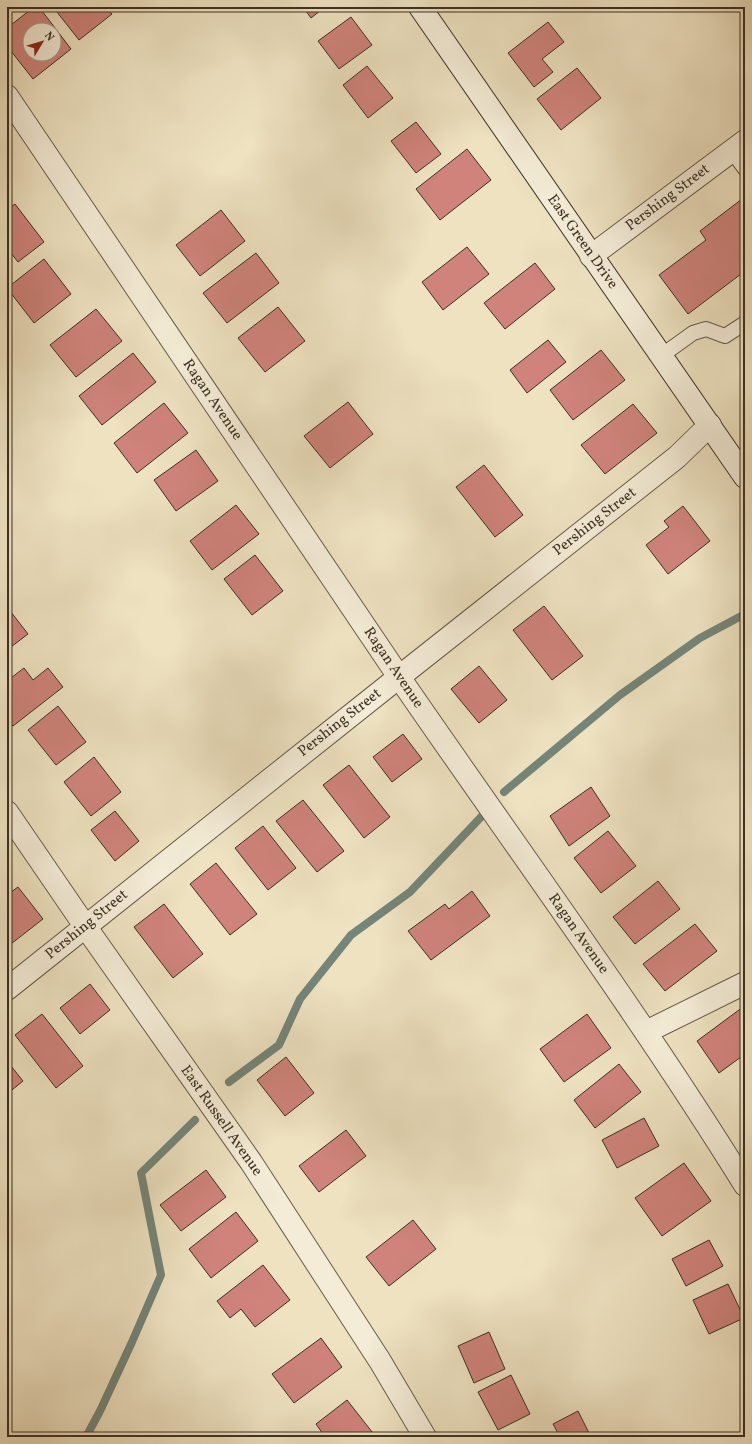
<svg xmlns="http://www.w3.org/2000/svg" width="752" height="1444" font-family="Vollkorn,serif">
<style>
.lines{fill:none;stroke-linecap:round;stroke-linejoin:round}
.stream{stroke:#748579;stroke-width:8}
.building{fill:#cf837b;stroke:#3c3023;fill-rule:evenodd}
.lane-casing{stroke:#685c4a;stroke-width:16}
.street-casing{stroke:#685c4a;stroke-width:24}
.secondary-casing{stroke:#3c3023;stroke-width:24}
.lane{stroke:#f4ecd7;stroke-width:14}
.street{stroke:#f4ecd7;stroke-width:22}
.secondary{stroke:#f4ecd7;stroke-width:22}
.labels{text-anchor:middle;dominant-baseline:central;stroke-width:3.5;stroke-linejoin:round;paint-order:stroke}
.street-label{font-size:15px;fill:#3c3023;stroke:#f4ecd7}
</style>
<rect width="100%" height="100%" fill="#eee2c1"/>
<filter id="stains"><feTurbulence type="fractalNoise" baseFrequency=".005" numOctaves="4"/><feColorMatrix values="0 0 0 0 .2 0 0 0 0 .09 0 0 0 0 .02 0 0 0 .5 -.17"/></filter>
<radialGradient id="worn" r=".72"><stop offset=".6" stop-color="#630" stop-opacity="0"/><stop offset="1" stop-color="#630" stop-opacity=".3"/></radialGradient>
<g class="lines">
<!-- stream -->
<g class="stream">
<polyline points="504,792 620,695 700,638 745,614"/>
<polyline points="229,1082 279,1045 300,999 351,935 410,892 482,816"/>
<polyline points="86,1437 100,1411 132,1342 161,1275 141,1173 195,1120"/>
</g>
</g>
<!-- building -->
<g class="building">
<path d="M34,7H39L71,49L33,79L7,46V28ZM30,30H54V54H30Z"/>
<polygon points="53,7 106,7 112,14 79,40"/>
<polygon points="303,7 325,7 311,18"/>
<polygon points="351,17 372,45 339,69 318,41"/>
<polygon points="548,22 564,42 542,59 553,72 534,87 508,53"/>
<polygon points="367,66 393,98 368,118 343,85"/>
<polygon points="577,68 601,98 561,130 537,99"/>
<polygon points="416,122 441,154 416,173 391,141"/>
<polygon points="467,149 491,180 440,220 416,189"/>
<polygon points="742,199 745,202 745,271 688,314 659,275 706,240 700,231"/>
<polygon points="15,204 44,242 18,262 7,248 7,210"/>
<polygon points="221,210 245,241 200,276 176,245"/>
<polygon points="467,247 489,274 443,310 422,282"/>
<polygon points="256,253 279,283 227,323 203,293"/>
<polygon points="44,259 71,294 34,323 7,288"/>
<polygon points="535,263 555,289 505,329 484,303"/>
<polygon points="278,307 305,341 265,372 238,338"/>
<polygon points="96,309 122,341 76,377 50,345"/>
<polygon points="548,340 566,362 527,393 510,370"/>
<polygon points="601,350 625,380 573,420 550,390"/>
<polygon points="133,353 156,382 102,425 79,396"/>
<polygon points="348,402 373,434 330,468 304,436"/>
<polygon points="164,403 188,433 137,473 114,443"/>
<polygon points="633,404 657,433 605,474 581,445"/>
<polygon points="196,450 218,481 176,511 154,480"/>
<polygon points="484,465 523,515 495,537 456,487"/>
<polygon points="236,505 259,534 212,570 190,541"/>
<polygon points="683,506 710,541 668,574 646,545 669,527 664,521"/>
<polygon points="255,555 283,591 252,615 224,579"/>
<polygon points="544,606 583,656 552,680 513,630"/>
<polygon points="7,607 28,634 7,650"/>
<polygon points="479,666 507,700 479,723 451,689"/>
<polygon points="24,668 33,680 48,668 63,687 13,726 7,719 7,681"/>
<polygon points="58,706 86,742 56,765 28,730"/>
<polygon points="403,734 422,759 392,782 373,757"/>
<polygon points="94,757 121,792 91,816 64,782"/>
<polygon points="349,765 390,817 364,838 323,785"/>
<polygon points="591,787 610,816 569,846 550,816"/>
<polygon points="303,800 344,851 317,872 276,821"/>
<polygon points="115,811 139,841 115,861 91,830"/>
<polygon points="263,826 296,868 268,890 235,848"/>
<polygon points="608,831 636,866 601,893 574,858"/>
<polygon points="216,863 257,914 230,935 190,884"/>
<polygon points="658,881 680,909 635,944 613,917"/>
<polygon points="18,887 43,919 7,947 7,895"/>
<polygon points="472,891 490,916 431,960 408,931 445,904 449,909"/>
<polygon points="164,904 203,954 173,978 134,927"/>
<polygon points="695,924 717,951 665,991 643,964"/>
<polygon points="90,984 110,1010 80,1034 60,1008"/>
<polygon points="743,1007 745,1010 745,1054 719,1073 697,1041"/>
<polygon points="42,1014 83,1066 56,1088 15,1035"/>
<polygon points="587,1014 611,1048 564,1082 540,1049"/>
<polygon points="286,1057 314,1093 285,1116 257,1080"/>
<polygon points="7,1061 23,1081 7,1094"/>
<polygon points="619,1064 641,1092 595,1128 574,1100"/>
<polygon points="644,1118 659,1146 617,1168 602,1140"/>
<polygon points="346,1130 366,1156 319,1192 299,1166"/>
<polygon points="684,1163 711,1201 662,1236 635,1198"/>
<polygon points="206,1170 226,1197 181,1231 160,1205"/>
<polygon points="236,1212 258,1241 211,1278 189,1249"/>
<polygon points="413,1220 436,1249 389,1286 366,1257"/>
<polygon points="709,1240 723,1266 686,1286 672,1259"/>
<polygon points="263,1265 290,1300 255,1327 241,1309 230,1318 217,1301"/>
<polygon points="728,1284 744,1318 709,1334 693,1300"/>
<polygon points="489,1332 505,1369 474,1383 458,1346"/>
<polygon points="321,1338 342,1367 294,1403 272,1374"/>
<polygon points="511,1375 530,1414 498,1430 478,1392"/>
<polygon points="347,1400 376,1437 325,1437 316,1424"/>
<polygon points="578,1411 591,1437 560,1437 553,1424"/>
</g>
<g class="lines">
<!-- lane casing -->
<g class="lane-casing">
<g id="lane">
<polyline points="732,151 745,169"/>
<polyline points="661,356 693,333 706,329 725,336 745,323"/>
</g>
</g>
<!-- street casing -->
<g class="street-casing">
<g id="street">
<path d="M7,96C137,290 267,484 399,677C515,846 637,1011 745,1185"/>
<polyline points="591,256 745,141"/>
<polyline points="7,812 85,926 251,1162 380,1361 425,1437"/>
<polyline points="7,989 399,677 677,457 710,425"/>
<polyline points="646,1032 745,983"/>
</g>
</g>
<!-- secondary casing -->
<g class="secondary-casing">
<polyline id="secondary" points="420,7 745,477"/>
</g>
<!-- lane -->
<use href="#lane" class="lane"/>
<!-- street -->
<use href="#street" class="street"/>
<!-- secondary -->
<use href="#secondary" class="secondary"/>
</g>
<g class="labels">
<!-- street labels -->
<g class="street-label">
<text transform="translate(668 198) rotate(-37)">Pershing Street</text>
<text transform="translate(582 242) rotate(55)">East Green Drive</text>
<text transform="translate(212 400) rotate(56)">Ragan Avenue</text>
<text transform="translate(595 522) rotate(-38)">Pershing Street</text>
<text transform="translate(393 668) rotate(56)">Ragan Avenue</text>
<text transform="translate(340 723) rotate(-38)">Pershing Street</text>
<text transform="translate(87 925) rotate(-39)">Pershing Street</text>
<text transform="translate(578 934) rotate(55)">Ragan Avenue</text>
<text transform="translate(221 1121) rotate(55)">East Russell Avenue</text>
</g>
</g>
<!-- margin -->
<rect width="752" height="1444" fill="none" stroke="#eee2c1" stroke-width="24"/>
<rect x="8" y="8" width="736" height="1428" fill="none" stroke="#3c3023" stroke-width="2"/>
<rect x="12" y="12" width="728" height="1420" fill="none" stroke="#3c3023"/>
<!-- north arrow -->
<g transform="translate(42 42) rotate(52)"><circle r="19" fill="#f4ecd7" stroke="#aaa18f"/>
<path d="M0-3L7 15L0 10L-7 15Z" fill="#8f2418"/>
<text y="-6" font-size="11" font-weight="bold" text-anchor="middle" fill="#3c3023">N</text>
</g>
<rect width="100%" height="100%" filter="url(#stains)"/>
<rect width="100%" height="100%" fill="url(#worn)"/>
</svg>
